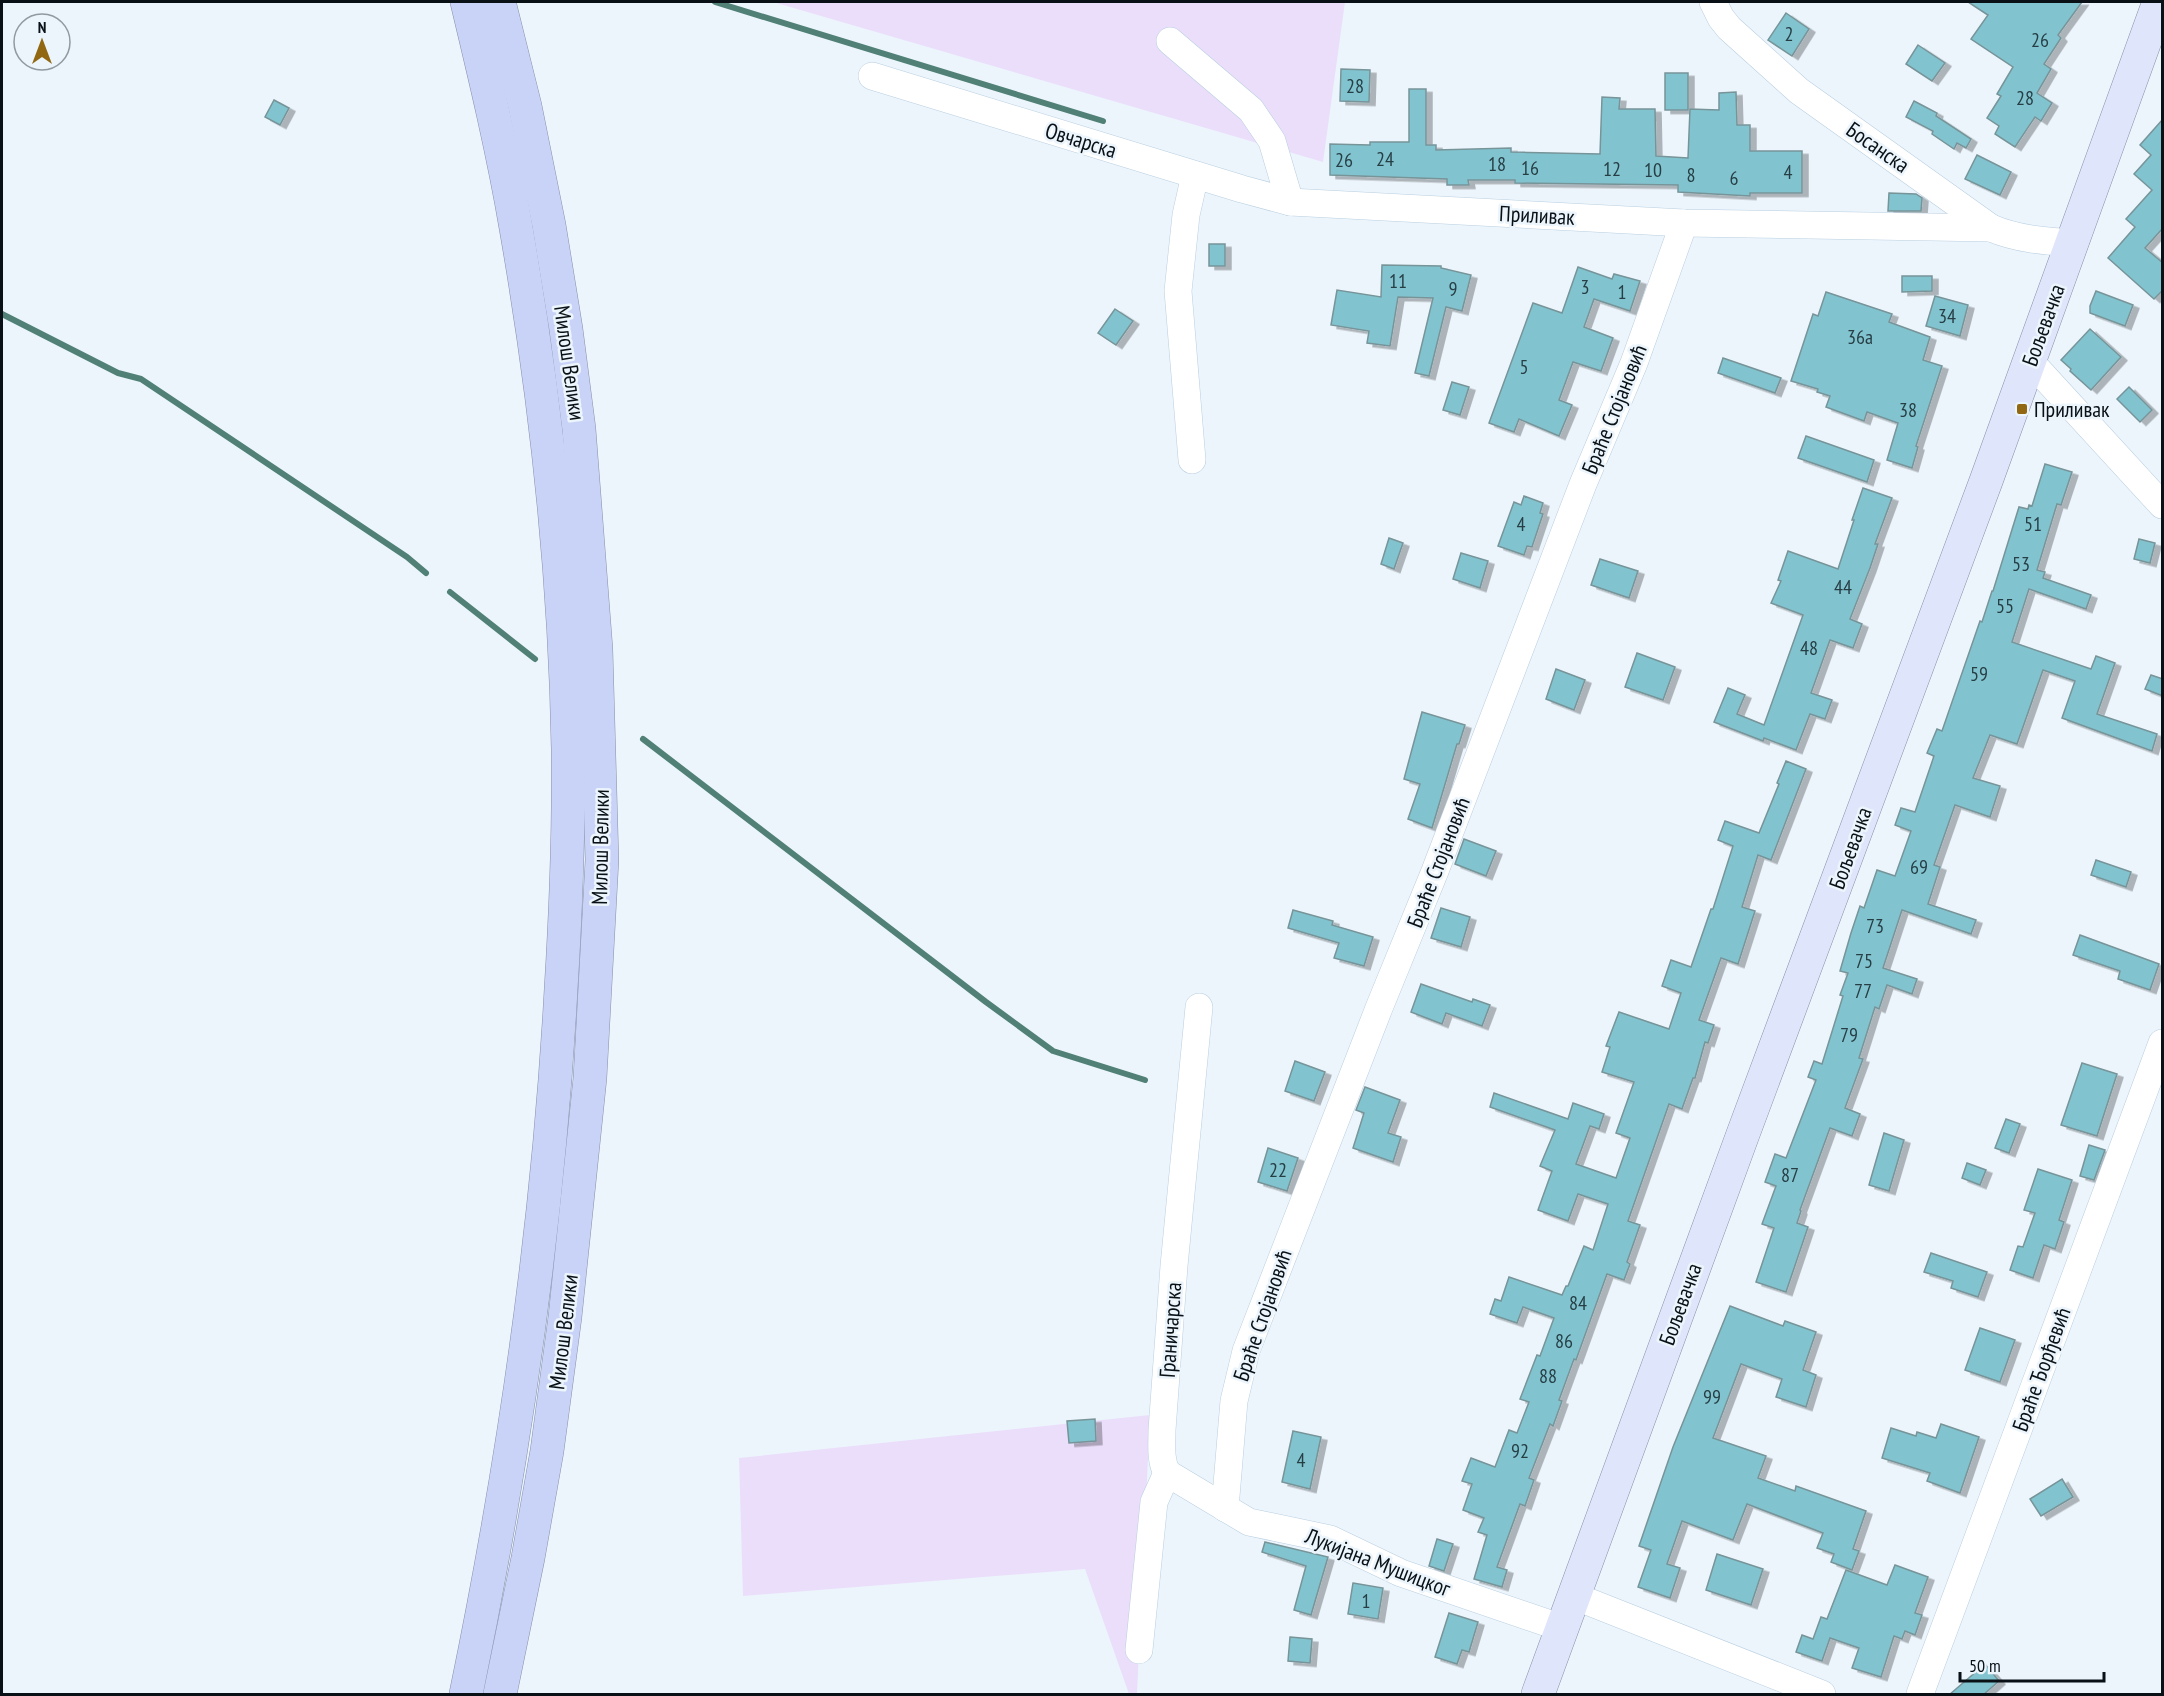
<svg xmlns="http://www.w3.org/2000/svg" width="2164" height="1696" font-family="'PT Sans Narrow',sans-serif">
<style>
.green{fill:#ebdefb}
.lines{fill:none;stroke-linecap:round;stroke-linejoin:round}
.stream{stroke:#518076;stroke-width:6}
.building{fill:#81c4cf;stroke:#779499;stroke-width:1.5;filter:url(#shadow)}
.minor-casing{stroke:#b9cfe0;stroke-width:28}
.major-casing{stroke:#868fa9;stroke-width:34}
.highway-casing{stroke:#868fa9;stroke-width:34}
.minor{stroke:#fff;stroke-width:27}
.major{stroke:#dfe5fa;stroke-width:33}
.highway{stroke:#c9d3f7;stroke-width:33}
.poi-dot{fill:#916811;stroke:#ecf5fc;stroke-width:2}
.labels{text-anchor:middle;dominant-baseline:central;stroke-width:5;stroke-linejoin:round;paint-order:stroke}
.number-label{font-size:20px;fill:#273e45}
.street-label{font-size:22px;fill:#091117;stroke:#ecf5fc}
.poi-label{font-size:22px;fill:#091117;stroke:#ecf5fc;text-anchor:start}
</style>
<defs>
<filter id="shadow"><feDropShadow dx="6" dy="3.5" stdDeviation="0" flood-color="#0004"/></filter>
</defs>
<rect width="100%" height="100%" fill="#ecf5fc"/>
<!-- green -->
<g class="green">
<polygon points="773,2 1345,2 1323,162"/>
<polygon points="1150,1415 1137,1694 1129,1694 1085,1569 743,1596 739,1458"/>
</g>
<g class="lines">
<!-- stream -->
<g class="stream">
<polyline points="715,2 1103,121"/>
<polyline points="2,314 118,373 141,379 407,557 426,573"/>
<polyline points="450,592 535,659"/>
<polyline points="643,739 986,1002 1053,1051 1145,1080"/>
</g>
</g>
<!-- building -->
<g class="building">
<polygon points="1968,2 2082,2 2058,35 2061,38 2044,64 2051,69 2037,93 2052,103 2041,121 2035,117 2015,147 1995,134 1999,126 1987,118 2001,96 1997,94 2013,67 1971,39 1988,15"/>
<polygon points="1786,13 1809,29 1792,56 1768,40"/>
<polygon points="1918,45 1945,63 1932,81 1906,64"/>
<polygon points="1341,69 1370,70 1369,102 1340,101"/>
<rect x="1665" y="73" width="23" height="37"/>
<polygon points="1409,89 1426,89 1426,145 1436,145 1436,150 1511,148 1511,152 1600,154 1602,97 1620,98 1619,109 1655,109 1656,156 1688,158 1690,109 1719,110 1719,93 1736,92 1737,125 1750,125 1750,151 1802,151 1802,193 1750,193 1750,196 1678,192 1678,185 1515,183 1515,180 1468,180 1469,185 1447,185 1447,179 1330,175 1330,144 1370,145 1370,142 1409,142"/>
<polygon points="274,100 289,108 280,125 265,117"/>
<polygon points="1914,101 1937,113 1936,116 1971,139 1966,148 1957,143 1954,149 1932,134 1933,131 1906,117"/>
<polygon points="2163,119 2163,228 2145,248 2163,263 2163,290 2154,299 2108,258 2135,227 2126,219 2152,190 2134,174 2151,155 2140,145"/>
<polygon points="1977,155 2011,172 2000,195 1965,179"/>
<polygon points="1889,193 1916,194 1922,198 1921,211 1888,211"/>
<rect x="1209" y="244" width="16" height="22"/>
<polygon points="1382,265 1441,266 1441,268 1471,275 1462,311 1446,307 1429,376 1415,373 1433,298 1398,297 1390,346 1367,343 1369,331 1331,325 1337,290 1381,297"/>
<polygon points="1578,267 1612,279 1614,274 1640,281 1630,311 1594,299 1584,327 1613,338 1601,371 1573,362 1559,400 1572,405 1559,436 1519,419 1514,432 1489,423 1533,303 1562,313"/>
<polygon points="1902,276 1932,276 1932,291 1902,292"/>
<polygon points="2096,291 2133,305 2125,326 2090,313 2090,306"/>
<polygon points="1826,292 1892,314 1889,322 1930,337 1923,360 1942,366 1916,446 1918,447 1912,468 1887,460 1898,423 1867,412 1864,421 1826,407 1830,396 1817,392 1818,389 1791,381 1813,314 1818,316"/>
<polygon points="1935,296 1968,305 1960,336 1926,326"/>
<polygon points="1115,309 1133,321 1116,345 1098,333"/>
<polygon points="2090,329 2121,357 2091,390 2070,371 2071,369 2061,360"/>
<polygon points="1723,358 1781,378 1775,393 1718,373"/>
<polygon points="1452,382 1469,387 1460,415 1443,410"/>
<polygon points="2129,387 2152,410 2140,422 2117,399"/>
<polygon points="1806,436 1874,460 1867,482 1798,458"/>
<polygon points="2045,464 2072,472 2061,505 2057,504 2037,570 2045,572 2043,578 2091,595 2086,609 2029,589 2012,642 2091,669 2096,656 2115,663 2097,714 2157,734 2152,751 2062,718 2075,681 2043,670 2017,744 1990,735 1973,778 2000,786 1990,817 1955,805 1934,865 1940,867 1928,904 1976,920 1971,934 1902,910 1883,968 1917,979 1912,994 1887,985 1879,1009 1875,1007 1859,1058 1863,1059 1845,1108 1860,1114 1852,1136 1830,1128 1800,1210 1801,1211 1797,1223 1808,1227 1786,1292 1756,1282 1774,1228 1762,1224 1776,1186 1765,1182 1775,1154 1786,1158 1816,1080 1808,1077 1814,1061 1822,1064 1843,996 1840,995 1848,973 1840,971 1851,933 1860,906 1864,908 1877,870 1895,876 1911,831 1895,825 1901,808 1915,812 1934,756 1927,753 1937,729 1942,731 1980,621 1982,622 1992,591 1993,591 2019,507 2028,509 2029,505 2032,506"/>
<polygon points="1863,488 1892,498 1875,544 1878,544 1870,568 1850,619 1862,624 1853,648 1830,640 1811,693 1832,700 1825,719 1810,714 1796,750 1764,738 1763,741 1714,722 1728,688 1745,695 1737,714 1764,725 1803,615 1771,603 1781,581 1778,580 1788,551 1838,569 1854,520 1852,520"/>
<polygon points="1524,496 1543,503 1540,513 1543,514 1532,547 1527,546 1524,555 1498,546 1514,502 1521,505"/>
<polygon points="1389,538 1403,543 1394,569 1381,564"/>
<polygon points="2139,539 2155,543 2150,563 2134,559"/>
<polygon points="1461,553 1488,561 1480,588 1453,579"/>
<polygon points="1600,559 1638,571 1629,598 1591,585"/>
<polygon points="1637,653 1675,667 1663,700 1625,687"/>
<polygon points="1556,669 1585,680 1574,710 1546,699"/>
<polygon points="2151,675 2163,679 2163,696 2145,689"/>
<polygon points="1422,712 1465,725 1459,744 1457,744 1432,828 1408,819 1420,784 1404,779"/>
<polygon points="1786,761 1806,769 1771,860 1758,855 1742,907 1755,911 1738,964 1721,958 1699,1020 1714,1025 1708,1043 1705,1042 1695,1078 1693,1078 1682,1109 1669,1104 1628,1221 1640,1225 1627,1262 1630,1264 1624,1280 1607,1274 1576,1360 1574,1359 1559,1400 1562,1401 1553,1426 1550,1424 1529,1478 1534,1480 1525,1506 1520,1504 1497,1567 1507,1570 1502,1587 1474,1579 1487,1535 1478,1532 1484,1518 1463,1510 1472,1484 1462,1481 1471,1458 1495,1467 1509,1430 1517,1433 1529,1402 1520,1399 1537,1355 1540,1356 1554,1318 1523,1307 1517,1323 1490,1314 1495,1299 1501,1301 1509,1277 1562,1295 1566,1286 1568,1286 1584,1246 1593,1250 1608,1204 1578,1194 1568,1221 1538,1210 1552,1171 1540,1166 1555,1130 1490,1107 1494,1093 1568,1119 1573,1103 1604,1114 1599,1129 1590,1126 1576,1164 1616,1178 1630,1138 1616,1133 1634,1082 1602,1072 1610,1047 1606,1046 1619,1012 1669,1029 1681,993 1662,986 1671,960 1691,967 1711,909 1713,909 1733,846 1718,840 1725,821 1759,833 1779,784 1777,783"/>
<polygon points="1464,839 1496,851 1486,876 1455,864"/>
<polygon points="2096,860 2131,872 2126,887 2091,875"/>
<polygon points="1441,908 1470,917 1461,947 1431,938"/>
<polygon points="1293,910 1333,921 1332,925 1373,937 1364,966 1334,958 1339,943 1288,928"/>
<polygon points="2080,935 2159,964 2150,990 2118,979 2120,971 2073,955"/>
<polygon points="1421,984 1472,1002 1473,999 1490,1005 1482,1026 1446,1013 1442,1024 1411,1012"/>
<polygon points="1295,1061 1325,1072 1314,1101 1285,1091"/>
<polygon points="2082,1063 2117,1074 2097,1136 2061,1125"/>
<polygon points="1365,1087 1400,1100 1388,1133 1401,1137 1393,1162 1353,1148 1364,1113 1356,1110"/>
<polygon points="2006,1119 2020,1124 2009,1153 1995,1148"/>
<polygon points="1884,1133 1904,1140 1889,1191 1869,1185"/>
<polygon points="2089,1145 2105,1150 2094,1180 2080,1176"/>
<polygon points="1268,1148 1298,1158 1287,1191 1258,1182"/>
<polygon points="1967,1163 1986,1170 1980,1185 1962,1178"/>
<polygon points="2038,1169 2072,1180 2059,1220 2064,1222 2055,1249 2044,1245 2033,1278 2010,1270 2018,1246 2023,1247 2035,1213 2024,1210"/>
<polygon points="1931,1253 1987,1272 1978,1297 1951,1288 1953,1281 1924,1272"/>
<polygon points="1730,1306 1783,1326 1785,1321 1816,1332 1803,1370 1816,1375 1806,1407 1776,1397 1782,1379 1741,1364 1713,1438 1766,1456 1758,1478 1795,1491 1796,1486 1866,1511 1853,1549 1859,1551 1852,1570 1831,1562 1834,1554 1817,1548 1823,1533 1747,1504 1733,1540 1682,1521 1667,1564 1680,1568 1670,1598 1638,1587 1651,1550 1639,1546 1673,1447"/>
<polygon points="1980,1328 2015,1340 2000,1382 1965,1370"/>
<polygon points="1095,1419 1096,1441 1069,1443 1067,1421"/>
<polygon points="1941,1424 1979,1437 1960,1493 1927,1481 1930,1473 1882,1458 1891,1428 1916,1436 1917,1432 1936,1438"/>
<polygon points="1293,1431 1321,1437 1310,1489 1282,1482"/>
<polygon points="2062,1479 2073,1497 2041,1516 2030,1499"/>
<polygon points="1437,1539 1453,1544 1444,1571 1429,1566"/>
<polygon points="1265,1542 1328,1557 1311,1615 1294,1610 1306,1566 1262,1552"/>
<polygon points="1717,1554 1763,1569 1751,1605 1706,1590"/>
<polygon points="1895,1565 1928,1577 1915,1613 1922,1615 1915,1635 1905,1631 1902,1639 1894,1636 1881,1677 1852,1668 1859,1648 1830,1638 1822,1661 1796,1652 1802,1635 1813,1639 1821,1617 1827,1619 1846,1570 1887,1585"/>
<polygon points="1353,1583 1383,1588 1378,1619 1348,1614"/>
<polygon points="1449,1613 1478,1622 1469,1652 1462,1650 1457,1664 1435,1657"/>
<polygon points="1290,1637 1312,1639 1310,1663 1288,1661"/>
<polygon points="1985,1664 1999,1681 1983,1695 1949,1695"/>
</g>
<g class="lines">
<!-- minor casing -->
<g class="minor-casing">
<g id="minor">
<path d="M1713,2L1721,18L1729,28L1799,91L1991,228C2017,239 2044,241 2072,243"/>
<polyline points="1170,41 1251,110 1272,141 1290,202"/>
<polyline points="872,76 1242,189 1290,202 1684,223 1991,228"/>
<polyline points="2030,361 2162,505"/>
<polyline points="1192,460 1178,291 1186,215 1195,175"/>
<path d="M1167,1473C1160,1460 1162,1445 1162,1430L1174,1266L1199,1007"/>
<polyline points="1167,1473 1249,1522 1330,1539 1401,1573 1562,1628"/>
<polyline points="1225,1508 1234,1401 1246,1351 1379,1008 1435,871 1583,484 1634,363 1684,223"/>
<polyline points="1574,1596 1822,1694"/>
<polyline points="1139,1650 1154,1502 1167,1473"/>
<polyline points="1920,1694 2162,1043"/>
</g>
</g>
<!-- major casing -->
<g class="major-casing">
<polyline id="major" points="1538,1694 1743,1134 1986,481 2159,2"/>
</g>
<!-- highway casing -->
<g class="highway-casing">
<g id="highway">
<polyline points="499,2 525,106 549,225 566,329 579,429 596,649 602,860 590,1078 565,1317 547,1451 528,1558 500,1694"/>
<path d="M466,1694C514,1462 548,1227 561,989C566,909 569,829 568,749C565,575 546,400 516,228C503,152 485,77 467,2"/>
</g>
</g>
<!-- minor -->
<use href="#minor" class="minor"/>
<!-- major -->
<use href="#major" class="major"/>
<!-- highway -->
<use href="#highway" class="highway"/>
</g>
<!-- markers -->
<rect class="poi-dot" x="2016" y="403" width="12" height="12" rx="3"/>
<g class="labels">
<!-- number labels -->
<g class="number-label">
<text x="1789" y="34">2</text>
<text x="2040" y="40">26</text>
<text x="1355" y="86">28</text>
<text x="2025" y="98">28</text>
<text x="1385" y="159">24</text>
<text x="1344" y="160">26</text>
<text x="1497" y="164">18</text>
<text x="1530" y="168">16</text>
<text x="1612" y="169">12</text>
<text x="1653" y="170">10</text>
<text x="1788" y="172">4</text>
<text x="1691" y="175">8</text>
<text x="1734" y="178">6</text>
<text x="1398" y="281">11</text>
<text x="1585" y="287">3</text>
<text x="1453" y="289">9</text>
<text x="1622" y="292">1</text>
<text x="1947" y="316">34</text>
<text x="1860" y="337">36a</text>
<text x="1524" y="367">5</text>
<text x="1908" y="410">38</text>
<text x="1521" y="524">4</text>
<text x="2033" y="524">51</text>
<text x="2021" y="564">53</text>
<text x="1843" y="587">44</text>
<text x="2005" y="606">55</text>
<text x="1809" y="648">48</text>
<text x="1979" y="674">59</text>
<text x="1919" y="867">69</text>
<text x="1875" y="926">73</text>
<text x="1864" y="961">75</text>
<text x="1863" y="991">77</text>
<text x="1849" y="1035">79</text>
<text x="1278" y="1170">22</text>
<text x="1790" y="1175">87</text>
<text x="1578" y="1303">84</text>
<text x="1564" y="1341">86</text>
<text x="1548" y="1376">88</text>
<text x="1712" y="1397">99</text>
<text x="1520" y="1451">92</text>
<text x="1301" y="1460">4</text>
<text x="1366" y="1601">1</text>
</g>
<!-- street labels -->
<g class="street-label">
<text transform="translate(1081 140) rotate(17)">Овчарска</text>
<text transform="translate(1878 147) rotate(35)">Босанска</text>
<text transform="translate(1537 215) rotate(3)">Приливак</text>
<text transform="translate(2043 325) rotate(-70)">Бољевачка</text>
<text transform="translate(570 363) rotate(82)">Милош Велики</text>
<text transform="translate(1614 409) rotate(-68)">Браће Стојановић</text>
<text transform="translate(600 847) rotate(-89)">Милош Велики</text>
<text transform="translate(1850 848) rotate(-70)">Бољевачка</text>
<text transform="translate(1438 862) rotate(-69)">Браће Стојановић</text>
<text transform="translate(1680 1304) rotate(-70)">Бољевачка</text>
<text transform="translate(1262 1315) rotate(-71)">Браће Стојановић</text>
<text transform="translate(1170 1330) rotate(-86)">Граничарска</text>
<text transform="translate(563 1332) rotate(-83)">Милош Велики</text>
<text transform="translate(2041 1369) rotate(-70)">Браће Ђорђевић</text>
<text transform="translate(1378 1562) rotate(21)">Лукијана Мушицког</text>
</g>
<!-- poi labels -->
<g class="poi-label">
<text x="2034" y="409">Приливак</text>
</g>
</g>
<!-- border -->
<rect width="2164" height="1696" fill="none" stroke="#091117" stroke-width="6"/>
<!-- north arrow -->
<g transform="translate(42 42)"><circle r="28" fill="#ecf5fc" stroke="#919aa0" stroke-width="1.5"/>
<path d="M0-4.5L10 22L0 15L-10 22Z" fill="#916811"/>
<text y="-9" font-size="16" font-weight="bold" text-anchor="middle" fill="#091117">N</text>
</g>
<!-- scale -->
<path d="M1960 1672v9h144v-9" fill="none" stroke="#091117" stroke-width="3"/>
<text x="1969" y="1672" font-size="18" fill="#091117" stroke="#ecf5fc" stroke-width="4.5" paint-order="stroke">50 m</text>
</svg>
